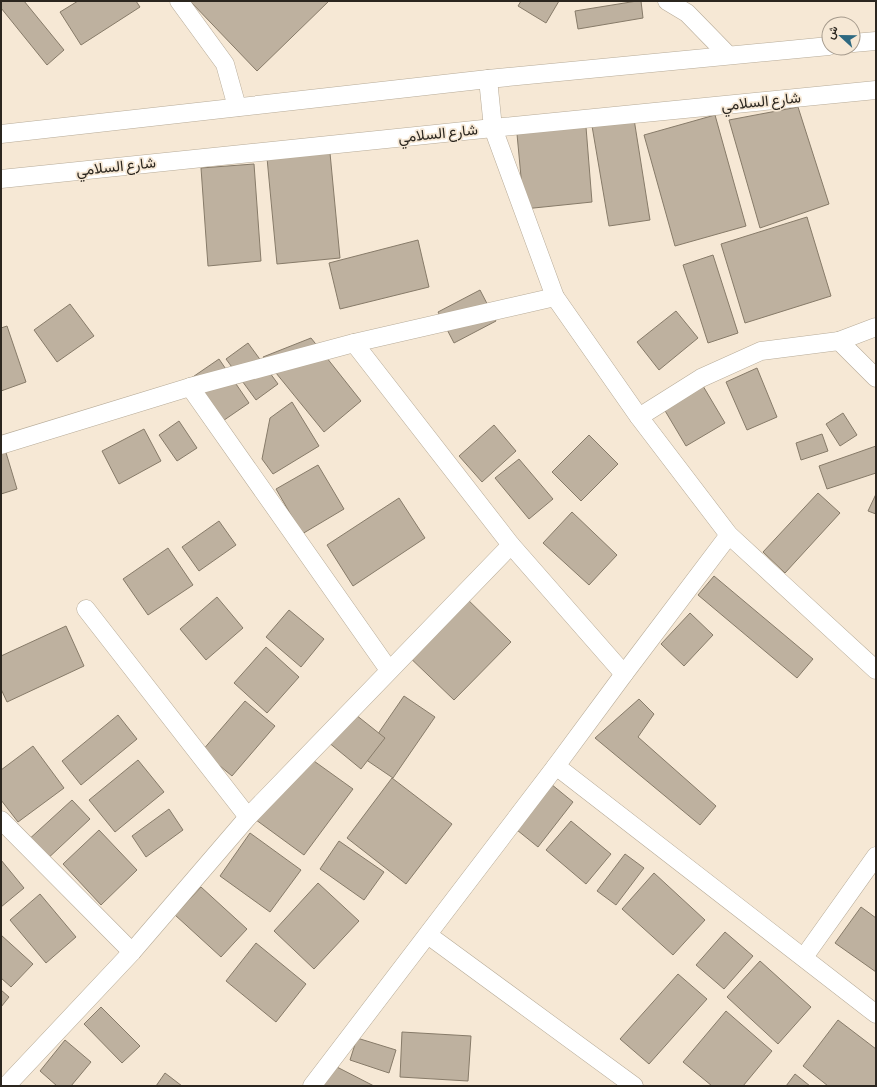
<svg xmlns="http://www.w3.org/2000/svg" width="877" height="1087" font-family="'Sofia Sans Condensed',Vazirmatn,sans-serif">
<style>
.building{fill:#beb19f;stroke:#877b69}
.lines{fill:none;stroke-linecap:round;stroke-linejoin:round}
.street-casing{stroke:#b7ab98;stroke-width:19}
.street{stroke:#fff;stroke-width:18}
.labels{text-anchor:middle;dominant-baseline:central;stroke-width:3.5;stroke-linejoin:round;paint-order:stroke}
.street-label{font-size:15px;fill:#2b261f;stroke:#f6e8d5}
</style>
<rect width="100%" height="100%" fill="#f6e8d5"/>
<!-- building -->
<g class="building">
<polygon points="1,1 24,1 64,50 47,65 1,8"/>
<polygon points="78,1 136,1 140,7 81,45 60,12"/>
<polygon points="190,1 329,1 257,71"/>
<polygon points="521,1 559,1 546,23 518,6"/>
<polygon points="637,1 641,1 643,18 578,29 575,11"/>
<polygon points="798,107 829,204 760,228 729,120"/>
<polygon points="715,115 746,226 675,246 644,135"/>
<polygon points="634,119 650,220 609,226 592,126"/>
<polygon points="586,127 592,202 524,209 517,134"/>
<polygon points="330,153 340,258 277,264 267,158"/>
<polygon points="254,164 261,261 208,266 201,168"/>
<polygon points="807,217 831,296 745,323 721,244"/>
<polygon points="418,240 429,287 340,309 329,263"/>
<polygon points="713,255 738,333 708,343 683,265"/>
<polygon points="480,290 496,321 454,343 438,312"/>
<polygon points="70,304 94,336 57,362 34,330"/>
<polygon points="676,311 698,338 659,370 637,342"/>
<polygon points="7,326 26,382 1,391 1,328"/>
<polygon points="311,338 361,401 324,432 263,357"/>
<polygon points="248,343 278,384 256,400 226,359"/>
<polygon points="219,359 249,403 214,427 184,383"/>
<polygon points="757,368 777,417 747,430 726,382"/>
<polygon points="703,386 725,423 686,446 664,409"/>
<polygon points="292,402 319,446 273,474 262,459 270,418"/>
<polygon points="843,413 857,435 840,446 826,424"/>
<polygon points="179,421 197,448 177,461 159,435"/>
<polygon points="494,425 516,451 482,482 459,456"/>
<polygon points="144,429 161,461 119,484 102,451"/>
<polygon points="822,434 828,451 801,460 796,443"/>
<polygon points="589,435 618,464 581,501 552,472"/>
<polygon points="4,446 17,489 1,494 1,447"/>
<polygon points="876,446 876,473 827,489 819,466"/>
<polygon points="519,459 553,499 529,519 495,478"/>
<polygon points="318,465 344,509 302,534 276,489"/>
<polygon points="818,493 840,513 785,573 763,552"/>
<polygon points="876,494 876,514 868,511"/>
<polygon points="399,498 425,538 353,586 327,545"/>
<polygon points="572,512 617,555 589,585 543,543"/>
<polygon points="219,521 236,545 199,571 182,547"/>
<polygon points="168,548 193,585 148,615 123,579"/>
<polygon points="714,576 813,659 797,678 698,595"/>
<polygon points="460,592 511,642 454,700 403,651"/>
<polygon points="217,597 243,628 206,660 180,629"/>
<polygon points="289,610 324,639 301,667 266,637"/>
<polygon points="690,613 713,635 684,666 661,644"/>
<polygon points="66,626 84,666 7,702 1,689 1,656"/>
<polygon points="266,647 299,677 267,713 234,683"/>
<polygon points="404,696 435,717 393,778 362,757"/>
<polygon points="639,699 654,714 638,737 716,806 700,825 595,738"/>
<polygon points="245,701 275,726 232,776 202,751"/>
<polygon points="346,707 385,738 361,769 322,737"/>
<polygon points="118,715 137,739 81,785 62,761"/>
<polygon points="33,746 64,788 18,822 1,800 1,770"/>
<polygon points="300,751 353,789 304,855 252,817"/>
<polygon points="138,760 164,792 115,832 89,800"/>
<polygon points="392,778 452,824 406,884 347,838"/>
<polygon points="551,784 573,802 538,847 517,830"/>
<polygon points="72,800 90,819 44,862 26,842"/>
<polygon points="169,809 183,830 146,857 132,836"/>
<polygon points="571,821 611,854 586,884 546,850"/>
<polygon points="99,830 137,870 101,905 63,864"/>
<polygon points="250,833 301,870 270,912 220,876"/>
<polygon points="339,841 384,872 364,900 320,869"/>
<polygon points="625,854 644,868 616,905 597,891"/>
<polygon points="1,860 24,888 1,907"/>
<polygon points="654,873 705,920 673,955 622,909"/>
<polygon points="318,883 359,921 314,969 274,931"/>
<polygon points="201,887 247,929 221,957 175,915"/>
<polygon points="40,894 76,937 46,963 10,920"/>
<polygon points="861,907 876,918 876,972 835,943"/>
<polygon points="725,932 753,956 724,989 696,965"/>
<polygon points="1,935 33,964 11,987 1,978"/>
<polygon points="256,943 306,984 276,1022 226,981"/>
<polygon points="760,961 811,1007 778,1044 727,997"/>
<polygon points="678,974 707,999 649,1064 620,1039"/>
<polygon points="1,990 9,997 1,1007"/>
<polygon points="101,1007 140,1046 122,1063 84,1024"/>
<polygon points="726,1011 772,1051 743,1086 712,1086 683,1062"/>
<polygon points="838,1020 876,1049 876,1086 828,1086 803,1066"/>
<polygon points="402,1032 471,1036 468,1081 400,1077"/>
<polygon points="357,1038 396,1050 389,1073 350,1060"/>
<polygon points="65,1040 91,1062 71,1086 57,1086 40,1071"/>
<polygon points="333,1065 374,1086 322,1086"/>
<polygon points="165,1073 182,1086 156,1086"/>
<polygon points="795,1074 810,1086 786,1086"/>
</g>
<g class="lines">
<!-- street casing -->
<g class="street-casing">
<g id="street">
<polyline points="179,1 225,64 237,107"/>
<polyline points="667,1 687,13 728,55"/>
<polyline points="853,43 876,41"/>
<polyline points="488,79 493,128 555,297 639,417 729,535 876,670"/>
<polyline points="1,134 488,79 829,46"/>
<polyline points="1,179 493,128 876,90"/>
<polyline points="876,327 839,341 876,378"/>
<polyline points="354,343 511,545 624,674"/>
<polyline points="190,387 389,670"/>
<polyline points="639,417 701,378 761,351 839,341"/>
<polyline points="1,445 190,387 354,343 555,297"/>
<polyline points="86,609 248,817"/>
<polyline points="556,766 876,1014"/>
<polyline points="1,820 132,952"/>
<polyline points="428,935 634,1086"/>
<polyline points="804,957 876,856"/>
<polyline points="8,1084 132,952 248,817 511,545"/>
<polyline points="312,1086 556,766 624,674 729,535"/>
</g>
</g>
<!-- street -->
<use href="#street" class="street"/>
</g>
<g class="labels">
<!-- street labels -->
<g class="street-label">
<text transform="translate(761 102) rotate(-6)">شارع السلامي</text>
<text transform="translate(438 134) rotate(-6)">شارع السلامي</text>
<text transform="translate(116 167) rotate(-6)">شارع السلامي</text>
</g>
</g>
<!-- border -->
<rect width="877" height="1087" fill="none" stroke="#2b261f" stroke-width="4"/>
<!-- north arrow -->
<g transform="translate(841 36) rotate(292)"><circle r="19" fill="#f6e8d5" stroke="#a59a8c"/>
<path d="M0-3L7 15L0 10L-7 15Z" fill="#2e6981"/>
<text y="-6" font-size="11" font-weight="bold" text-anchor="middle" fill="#2b261f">ش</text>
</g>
</svg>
